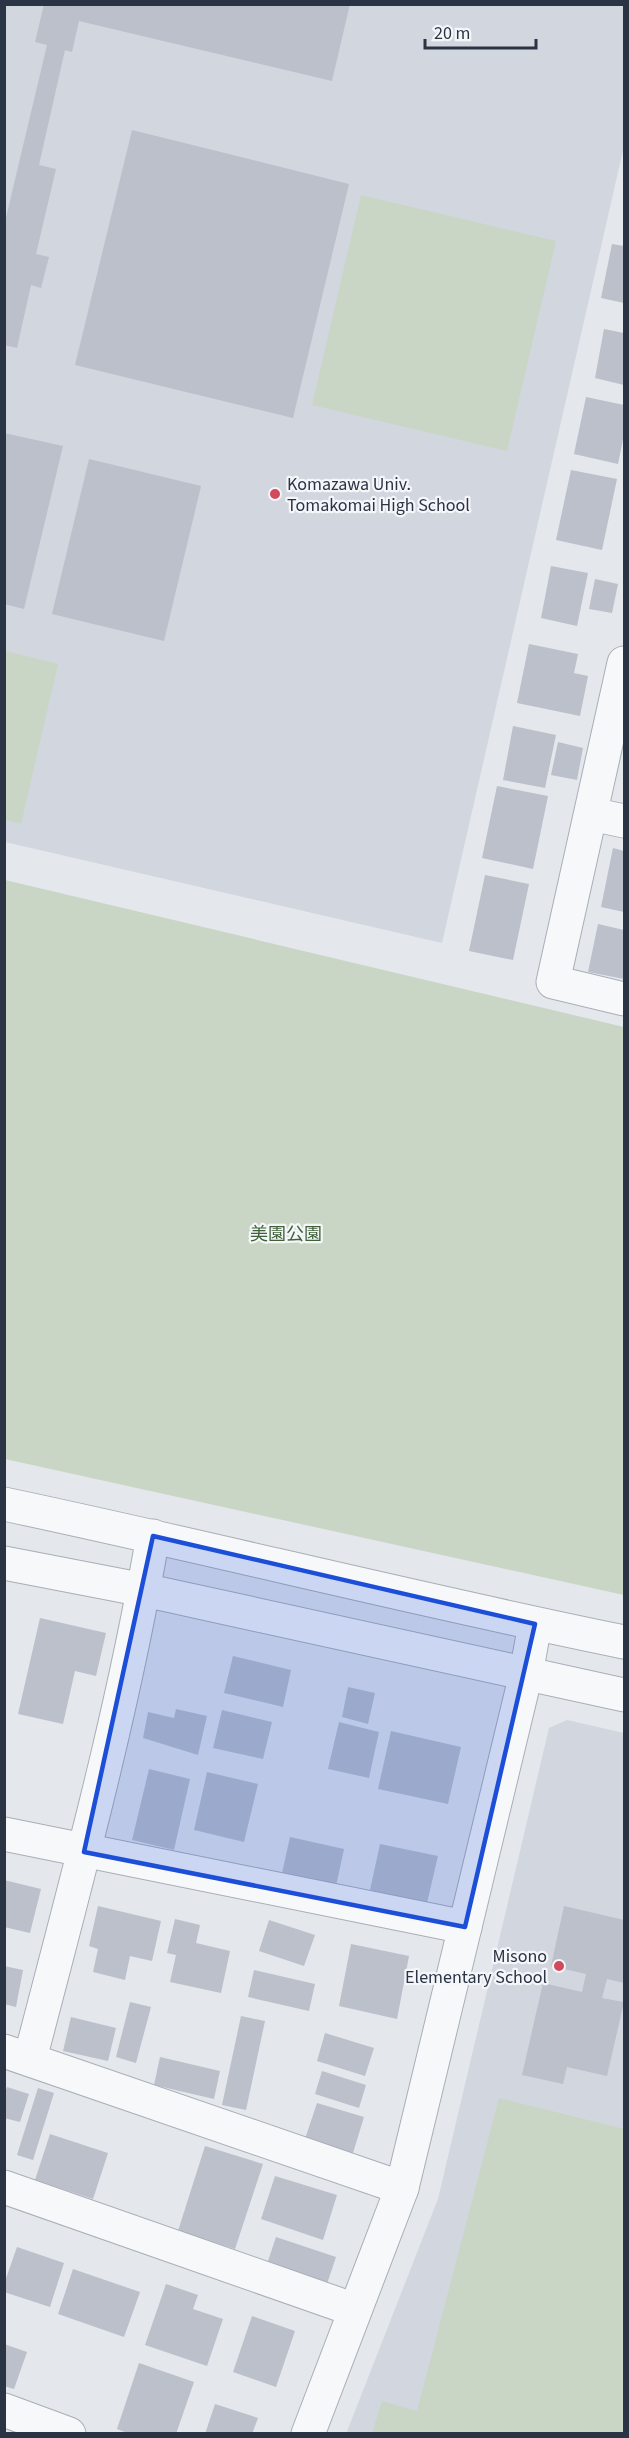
<svg xmlns="http://www.w3.org/2000/svg" width="629" height="2438" font-family="'Source Sans 3','Noto Sans JP',sans-serif">
<style>
.built{fill:#d2d6de}
.green{fill:#c9d6c5}
.building{fill:#bbc0ca}
.lines{fill:none;stroke-linecap:round;stroke-linejoin:round}
.minor-casing{stroke:#a9aeb7;stroke-width:35}
.minor{stroke:#f7f8fa;stroke-width:33}
.marked{fill:#1d4ed8;fill-opacity:0.2;stroke:#1d4ed8;stroke-width:4.5;stroke-linejoin:round}
.poi-dot{fill:#d1495b;stroke:#f4f6f9;stroke-width:2}
.labels{text-anchor:middle;dominant-baseline:central;stroke-width:4.5;stroke-linejoin:round;paint-order:stroke}
.poi-label{font-size:18px;fill:#2b3445;stroke:#f4f6f9;text-anchor:start}
.park-label{font-size:18px;fill:#3f6138;stroke:#f4f6f9}
</style>
<rect width="100%" height="100%" fill="#e4e7ec"/>
<!-- built -->
<g class="built">
<polygon points="5,5 624,5 624,146 442,943 5,842"/>
<polygon points="567,1720 624,1733 624,2433 346,2434 438,2199 549,1728"/>
</g>
<!-- green -->
<g class="green">
<polygon points="361,195 556,241 507,451 312,405"/>
<polygon points="5,651 58,664 21,824 5,820"/>
<polygon points="5,880 624,1027 624,1595 5,1459"/>
<polygon points="499,2098 624,2129 624,2433 372,2433 382,2401 417,2411"/>
</g>
<!-- building -->
<g class="building">
<polygon points="44,4 350,4 332,81 79,21 72,52 65,50 39,165 56,169 36,254 49,257 41,288 31,285 17,348 4,345 4,226 47,45 35,42"/>
<polygon points="132,130 349,184 293,418 75,365"/>
<polygon points="612,244 624,246 624,303 601,298"/>
<polygon points="604,329 624,333 624,385 595,378"/>
<polygon points="586,397 624,405 624,434 618,464 574,454"/>
<polygon points="4,433 63,446 24,609 4,604"/>
<polygon points="89,459 201,486 164,641 52,614"/>
<polygon points="571,470 617,479 602,550 556,540"/>
<polygon points="551,566 588,573 577,626 541,618"/>
<polygon points="595,579 618,584 612,613 589,609"/>
<polygon points="529,644 578,654 574,673 588,676 580,716 517,703"/>
<polygon points="513,726 556,735 545,788 503,780"/>
<polygon points="558,742 583,748 577,780 551,775"/>
<polygon points="497,786 548,796 533,869 482,858"/>
<polygon points="613,848 624,851 624,912 601,907"/>
<polygon points="485,875 529,884 513,960 469,951"/>
<polygon points="598,924 624,930 624,979 588,972"/>
<polygon points="40,1618 106,1633 96,1676 75,1671 63,1724 18,1714"/>
<polygon points="233,1656 291,1670 283,1707 224,1693"/>
<polygon points="348,1687 375,1693 368,1724 342,1717"/>
<polygon points="176,1709 207,1716 198,1755 143,1738 148,1712 174,1718"/>
<polygon points="222,1710 272,1722 263,1759 213,1748"/>
<polygon points="339,1722 379,1732 369,1778 328,1769"/>
<polygon points="391,1731 461,1747 448,1804 378,1789"/>
<polygon points="149,1769 190,1779 174,1850 132,1840"/>
<polygon points="207,1772 258,1784 244,1842 194,1830"/>
<polygon points="290,1837 344,1849 336,1886 282,1873"/>
<polygon points="380,1844 438,1856 427,1903 370,1890"/>
<polygon points="4,1880 41,1889 30,1933 4,1927"/>
<polygon points="98,1906 161,1921 152,1961 130,1956 125,1980 93,1972 98,1949 89,1946"/>
<polygon points="564,1906 624,1920 624,1983 607,1979 602,1998 624,2002 607,2076 567,2067 563,2084 522,2075 543,1983 582,1992 586,1974 551,1966"/>
<polygon points="175,1919 200,1925 196,1943 230,1951 221,1993 170,1982 176,1955 167,1953"/>
<polygon points="269,1920 315,1935 304,1966 259,1951"/>
<polygon points="351,1944 409,1956 397,2019 339,2006"/>
<polygon points="4,1966 23,1970 16,2007 4,2004"/>
<polygon points="254,1970 315,1984 309,2011 248,1997"/>
<polygon points="130,2002 151,2007 136,2063 116,2057"/>
<polygon points="241,2016 265,2021 246,2110 222,2105"/>
<polygon points="71,2017 116,2028 108,2061 63,2051"/>
<polygon points="325,2033 374,2048 365,2076 317,2061"/>
<polygon points="160,2057 220,2071 214,2099 154,2085"/>
<polygon points="322,2071 366,2085 359,2108 315,2094"/>
<polygon points="7,2087 29,2094 20,2122 4,2118 4,2096"/>
<polygon points="38,2088 54,2093 33,2160 17,2155"/>
<polygon points="317,2103 364,2117 353,2153 305,2139"/>
<polygon points="50,2134 108,2153 93,2199 35,2180"/>
<polygon points="205,2146 263,2164 235,2249 178,2231"/>
<polygon points="275,2176 337,2195 323,2240 261,2219"/>
<polygon points="276,2237 336,2257 326,2287 266,2267"/>
<polygon points="17,2247 64,2263 50,2307 4,2292 4,2284"/>
<polygon points="73,2269 140,2292 124,2337 58,2314"/>
<polygon points="166,2284 198,2295 193,2309 223,2319 207,2366 145,2345"/>
<polygon points="252,2316 295,2331 276,2387 233,2372"/>
<polygon points="4,2344 27,2352 14,2389 4,2386"/>
<polygon points="139,2363 194,2382 176,2434 130,2434 117,2429"/>
<polygon points="215,2404 258,2418 252,2434 205,2434"/>
</g>
<g class="lines">
<!-- minor casing -->
<g class="minor-casing">
<g id="minor">
<polyline points="624,663 553,982 624,999"/>
<polyline points="591,814 624,821"/>
<path d="M4,1504C212,1548 417,1600 624,1642"/>
<polyline points="4,1563 144,1590 624,1695"/>
<polyline points="4,1834 465,1927"/>
<polyline points="4,2051 402,2188"/>
<path d="M30,2059C75,1886 123,1712 153,1536"/>
<polyline points="4,2187 355,2310"/>
<polyline points="4,2410 69,2434"/>
<polyline points="308,2434 402,2188 526,1674 535,1624"/>
</g>
</g>
<!-- minor -->
<use href="#minor" class="minor"/>
</g>
<!-- marked area -->
<path class="marked" d="M153,1536L535,1624L465,1927L84,1852Z"/>
<!-- markers -->
<g class="poi-dot">
<circle cx="275" cy="494" r="6"/>
<circle cx="559" cy="1966" r="6"/>
</g>
<g class="labels">
<!-- poi labels -->
<g class="poi-label">
<text x="287" y="484">Komazawa Univ.<tspan x="287" dy="21">Tomakomai High School</tspan></text>
<text x="547" y="1956" text-anchor="end">Misono<tspan x="547" dy="21">Elementary School</tspan></text>
</g>
<!-- park labels -->
<g class="park-label">
<text x="286" y="1234">美園公園</text>
</g>
</g>
<!-- border -->
<rect width="629" height="2438" fill="none" stroke="#2b3445" stroke-width="12"/>
<!-- scale -->
<path d="M425 39v9h111v-9" fill="none" stroke="#2b3445" stroke-width="3"/>
<text x="434" y="39" font-size="18" fill="#2b3445" stroke="#f4f6f9" stroke-width="4.5" paint-order="stroke">20 m</text>
</svg>
